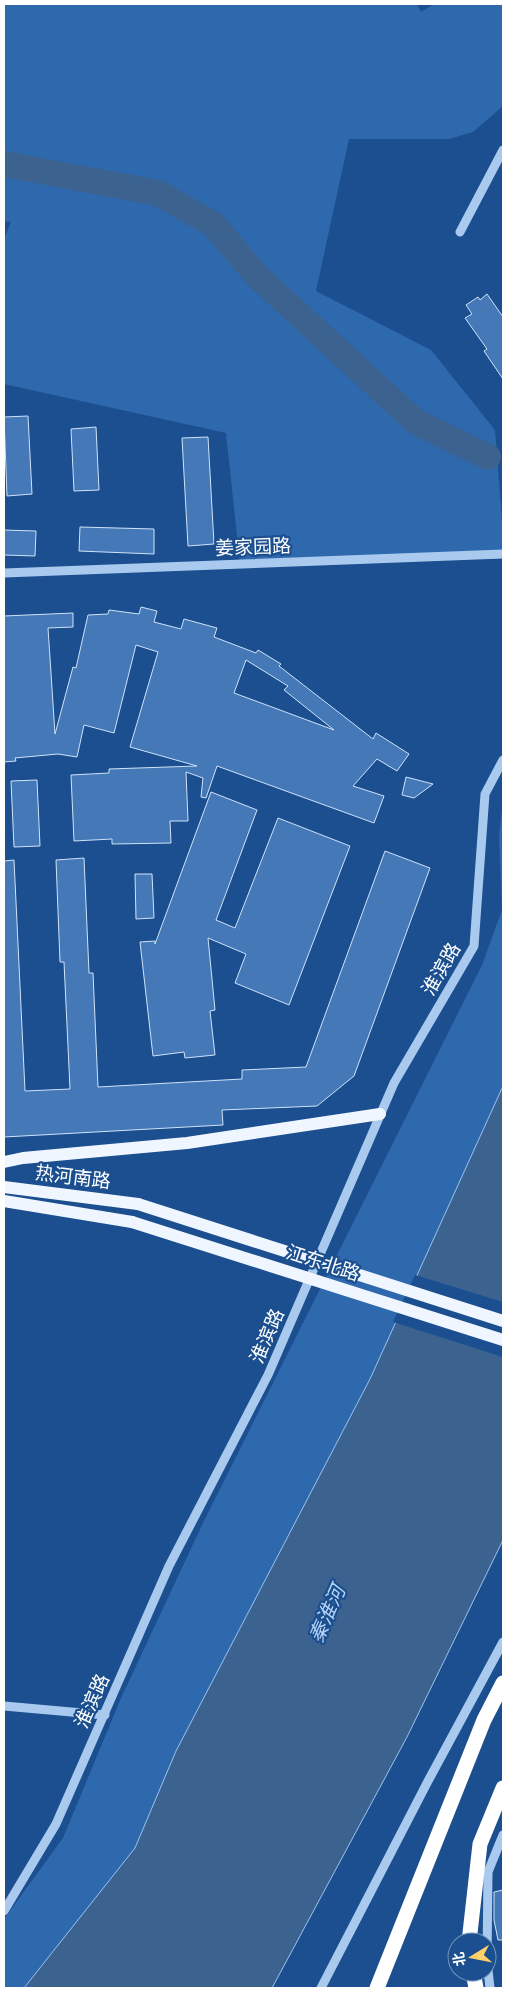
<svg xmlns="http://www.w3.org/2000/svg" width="507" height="1992" font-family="'Space Grotesk','Noto Sans SC',sans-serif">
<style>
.green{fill:#2e69ad}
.water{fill:#3c6290;stroke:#9cc4f0}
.pier{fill:#1b4f8f}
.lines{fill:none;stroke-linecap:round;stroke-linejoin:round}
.river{stroke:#3c6290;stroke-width:26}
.building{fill:#4478b7;stroke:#cfe3fa;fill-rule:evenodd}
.minor{stroke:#a9c9ee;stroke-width:9}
.major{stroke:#f0f6ff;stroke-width:12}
.highway{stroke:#fff;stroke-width:15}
.major-bridge{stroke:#f0f6ff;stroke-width:12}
.labels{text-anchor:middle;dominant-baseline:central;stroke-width:4.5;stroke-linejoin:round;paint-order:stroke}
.street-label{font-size:19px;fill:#fff;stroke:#1b4f8f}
.water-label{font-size:20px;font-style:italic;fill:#b5d3f5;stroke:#1b4f8f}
</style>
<rect width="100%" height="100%" fill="#1b4f8f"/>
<!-- green -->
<g class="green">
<polygon points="4,4 417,4 421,12 434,4 503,4 503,106 473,132 449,139 349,139 316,291 431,350 495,430 503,533 503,554 240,564 226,433 4,384 4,239 11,222 4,221"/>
<polygon points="503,800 503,1086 370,1379 176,1751 135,1848 24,1988 4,1988 4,1919 63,1838 121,1698 202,1525 482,965 502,910 499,837"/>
</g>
<!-- water -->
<polygon class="water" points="503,1086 503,1540 407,1737 272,1988 24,1988 135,1848 176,1751 370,1379"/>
<!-- pier -->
<polygon class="pier" points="415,1275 503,1302 503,1357 393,1322"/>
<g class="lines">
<!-- river -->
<polyline class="river" points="4,164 158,193 214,225 256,275 416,422 488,457"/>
</g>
<!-- building -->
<g class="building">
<polygon points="487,294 503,317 503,379 484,351 487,349 465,318 472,314 466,305 478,297 480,300"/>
<polygon points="28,416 32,494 7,496 4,417"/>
<polygon points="96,427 99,490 74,491 71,429"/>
<polygon points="208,437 214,544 188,546 182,438"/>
<polygon points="80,527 154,529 154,554 79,551"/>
<polygon points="4,530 36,531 35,556 4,555"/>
<path d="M141,607L157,611L154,622L181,629L184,619L217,628L214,637L256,653L258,650L281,664L279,666L373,739L376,733L409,754L397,771L377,759L353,786L384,796L374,823L217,766L206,798L201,797L203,778L186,772L188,821H170L171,843L112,844V839L74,841L71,775L109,773V769L197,766L130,747L158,652L136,645L114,733L84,725L77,757L58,754L15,758L16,761L4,762V616L73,613V627L48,628L55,734L73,667L76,668L88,615L108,614L109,610L139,614ZM246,660L288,686L284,690L334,730L234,693Z"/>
<polygon points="406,777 433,784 414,798 402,795"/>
<polygon points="37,780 40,846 14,847 11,781"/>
<polygon points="211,792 257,810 216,920 235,928 278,818 350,846 289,1005 235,983 246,954 208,938 215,1010 210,1011 215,1055 185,1058 184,1052 153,1056 140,942 155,941 155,944"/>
<polygon points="385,851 430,868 354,1076 317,1106 222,1110 223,1125 4,1137 4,861 14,860 25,1091 70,1089 64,962 60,962 56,860 84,858 89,973 93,973 98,1087 242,1079 242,1070 306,1067"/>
<polygon points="135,874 152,874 154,918 136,919"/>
<polygon points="503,1890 503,1940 498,1940 494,1920 494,1892"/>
</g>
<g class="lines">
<!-- minor -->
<g class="minor">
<polyline points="460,232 503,150"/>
<polyline points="4,573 503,554"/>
<polyline points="4,1706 105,1715"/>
<polyline points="4,1911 56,1824 169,1566 268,1375 394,1083 474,946 485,794 503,760"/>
<polyline points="321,1988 427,1783 503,1642"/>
<polyline points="490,1988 487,1961 488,1872 503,1835"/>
</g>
<!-- major -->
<g class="major">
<polyline points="4,1162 23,1158 187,1143 380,1114"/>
<polyline points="4,1187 138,1204"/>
<polyline points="4,1201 132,1222"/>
</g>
<!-- highway -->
<g class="highway">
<polyline points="469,1942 480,1844 503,1788"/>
<polyline points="473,1972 476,1988"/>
<polyline points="377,1988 484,1720 503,1683"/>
</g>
<!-- major-bridge -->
<g class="major-bridge">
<polyline points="138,1204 503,1321"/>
<polyline points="132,1222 503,1340"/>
</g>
</g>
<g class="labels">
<!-- street labels -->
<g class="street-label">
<text transform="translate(253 547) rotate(-2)">姜家园路</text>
<text transform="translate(441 969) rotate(-60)">淮滨路</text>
<text transform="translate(73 1177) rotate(7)">热河南路</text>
<text transform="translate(323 1263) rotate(18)">江东北路</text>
<text transform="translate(267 1336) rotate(-67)">淮滨路</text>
<text transform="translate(92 1701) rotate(-66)">淮滨路</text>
</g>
<!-- water labels -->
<g class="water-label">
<text transform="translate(327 1614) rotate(-66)">秦淮河</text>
</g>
</g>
<!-- border -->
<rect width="507" height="1992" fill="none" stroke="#ffffff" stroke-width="10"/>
<!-- north arrow -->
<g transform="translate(472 1957) rotate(260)"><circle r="24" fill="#1b4f8f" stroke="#7695bc"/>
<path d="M0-4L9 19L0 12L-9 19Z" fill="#ffd166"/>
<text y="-8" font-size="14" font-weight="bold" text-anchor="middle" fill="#ffffff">北</text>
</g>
</svg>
